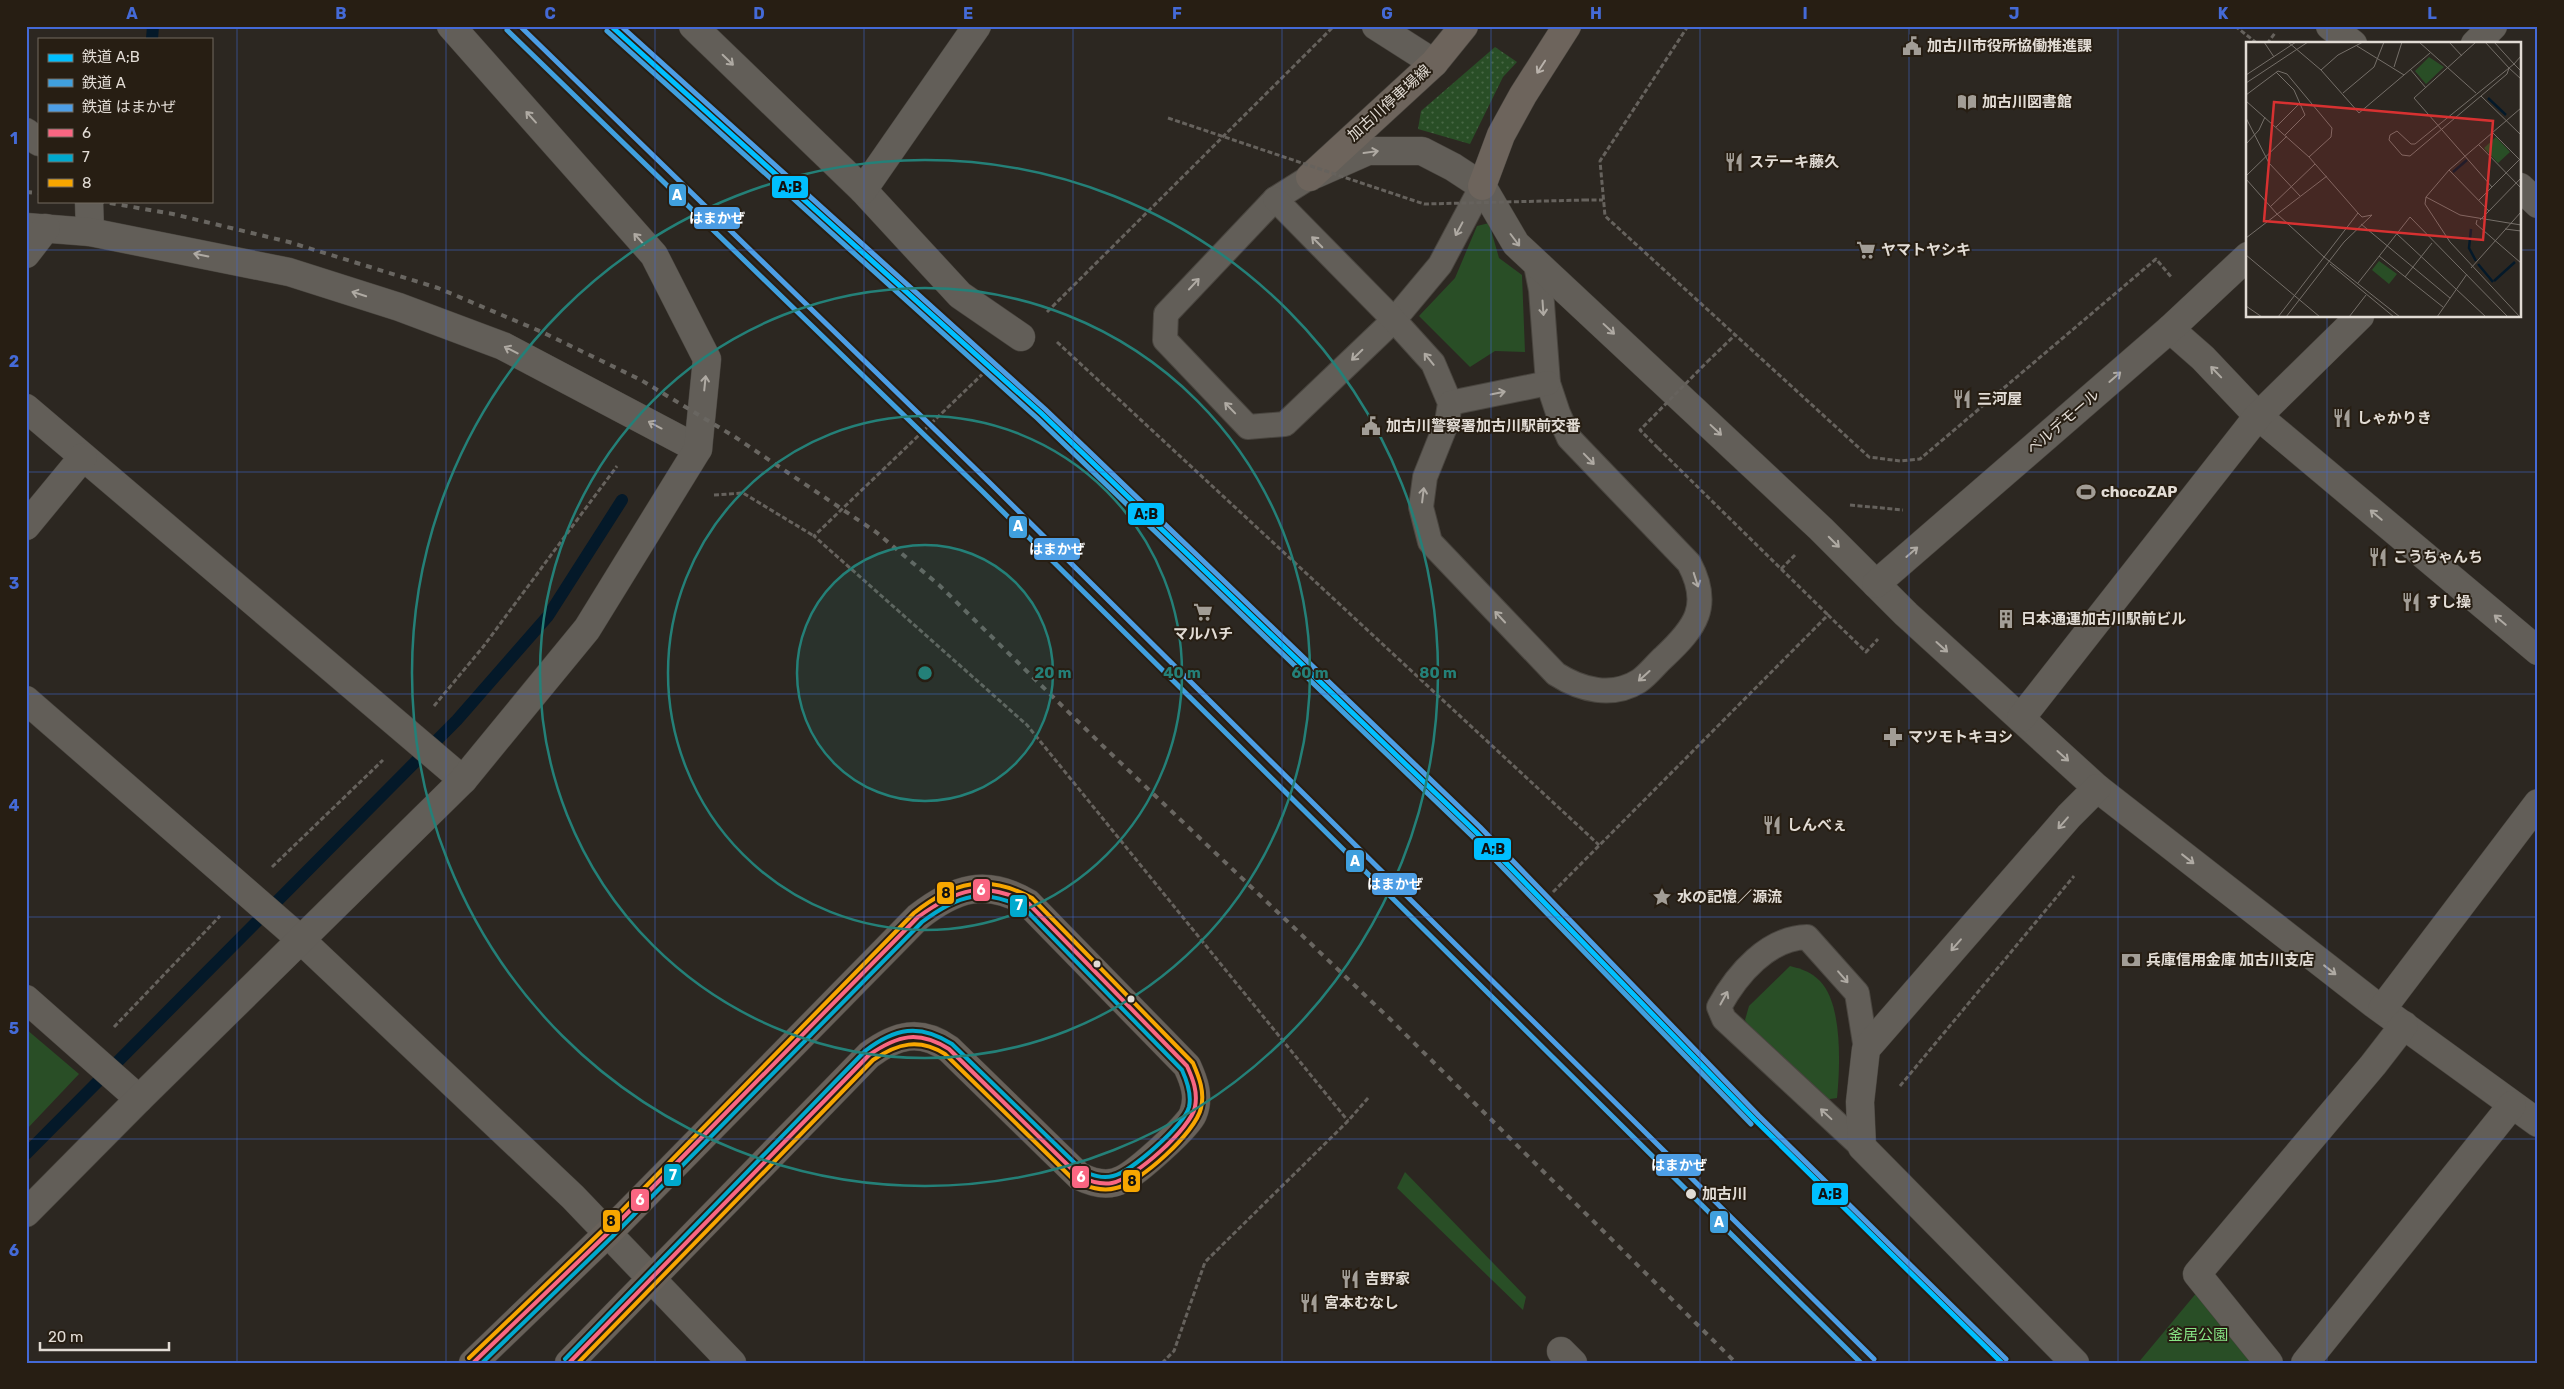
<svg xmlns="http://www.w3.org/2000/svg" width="2564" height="1389" font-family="Rubik,'Noto Sans JP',sans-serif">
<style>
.grass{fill:url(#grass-dots)}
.green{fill:#294e26}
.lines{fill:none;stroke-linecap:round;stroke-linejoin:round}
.stream{stroke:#041929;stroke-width:12}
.service-casing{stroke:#49453f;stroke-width:26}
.pedestrian-casing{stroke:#49453f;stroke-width:29}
.minor-casing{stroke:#49453f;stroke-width:29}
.tertiary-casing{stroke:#49453f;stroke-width:29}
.secondary-casing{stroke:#49453f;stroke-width:29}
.primary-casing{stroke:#49453f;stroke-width:29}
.path{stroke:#66625d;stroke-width:3;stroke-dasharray:5 2.5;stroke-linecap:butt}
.service{stroke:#625e58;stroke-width:24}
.pedestrian{stroke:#625e58;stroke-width:28}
.minor{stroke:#625e58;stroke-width:28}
.tertiary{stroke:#625e58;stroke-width:28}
.secondary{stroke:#68615a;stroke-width:28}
.primary{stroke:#6d645c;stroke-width:28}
.rail{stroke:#696661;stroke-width:4;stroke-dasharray:6 6;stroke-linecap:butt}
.path-bridge{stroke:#66625d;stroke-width:3;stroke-dasharray:5 2.5;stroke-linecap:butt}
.bus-1-casing{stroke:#271e13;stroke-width:8}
.bus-2-casing{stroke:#271e13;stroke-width:8}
.bus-3-casing{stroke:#271e13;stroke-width:8}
.bus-1{stroke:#fa6682;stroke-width:4}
.bus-2{stroke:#00a9ce;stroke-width:4}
.bus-3{stroke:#f7a600;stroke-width:4}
.rail-1-casing{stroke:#271e13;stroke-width:9}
.rail-2-casing{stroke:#271e13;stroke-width:9}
.rail-3-casing{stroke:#271e13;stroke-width:9}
.rail-1{stroke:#00bfff;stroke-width:5}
.rail-2{stroke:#40a0de;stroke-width:5}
.rail-3{stroke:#4d9ee5;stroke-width:5}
.oneway{stroke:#afaaa3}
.oneway2{stroke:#b9b2ab}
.grid{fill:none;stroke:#446ad7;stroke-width:1;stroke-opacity:0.55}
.ring{fill:none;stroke:#248078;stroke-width:2.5}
.bus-dot{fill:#e2dcd5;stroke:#271e13;stroke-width:2}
.labels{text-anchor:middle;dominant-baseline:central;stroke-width:4;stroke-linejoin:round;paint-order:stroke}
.poi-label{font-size:15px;font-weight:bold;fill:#e2dcd5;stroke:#271e13;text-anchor:start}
.street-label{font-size:15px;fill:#e2dcd5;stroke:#271e13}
.stop-label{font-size:15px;font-weight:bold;fill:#e2dcd5;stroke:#271e13;text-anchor:start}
.park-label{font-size:15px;fill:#88e585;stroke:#271e13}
.inset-river{fill:none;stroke:#041929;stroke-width:2.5}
.inset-road{fill:none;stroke:#756f69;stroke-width:1}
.view{fill:#d73131;fill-opacity:0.15;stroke:#d73131;stroke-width:2.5}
.inset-edge{fill:none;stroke:#e2dcd5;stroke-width:2.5}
.centre{fill:#248078;stroke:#271e13;stroke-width:2.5}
.ring-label{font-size:15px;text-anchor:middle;font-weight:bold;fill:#248078;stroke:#271e13;stroke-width:4;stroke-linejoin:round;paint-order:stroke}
.line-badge{stroke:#271e13;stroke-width:2}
.badge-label{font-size:14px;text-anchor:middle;font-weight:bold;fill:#fff}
.pale-badge-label{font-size:14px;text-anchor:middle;font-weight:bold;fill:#111}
.neatline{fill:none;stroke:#446ad7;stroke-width:2}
.grid-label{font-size:16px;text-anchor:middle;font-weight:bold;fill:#446ad7}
</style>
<defs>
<pattern id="grass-dots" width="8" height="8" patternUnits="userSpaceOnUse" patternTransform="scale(1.25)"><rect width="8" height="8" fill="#294e26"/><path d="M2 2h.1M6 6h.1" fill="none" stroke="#486745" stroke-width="1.8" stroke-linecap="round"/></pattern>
</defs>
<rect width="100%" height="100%" fill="#2c2721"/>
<!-- grass -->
<polygon class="grass" points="1495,47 1517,62 1503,77 1470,144 1418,129 1421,111"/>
<!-- green -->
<g class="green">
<polygon points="1489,223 1499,258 1522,275 1525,352 1495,351 1470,367 1419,316 1455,278 1477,226"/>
<path d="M1790,966C1802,969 1811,972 1820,981C1843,1005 1840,1067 1837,1098L1823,1100L1752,1032L1745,1020L1749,1006Z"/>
<polygon points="26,1029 79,1074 26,1130"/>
<polygon points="1405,1172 1526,1297 1523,1310 1397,1188"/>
<polygon points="2198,1291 2257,1363 2138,1363"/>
</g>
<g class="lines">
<!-- stream -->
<g class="stream">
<polyline points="152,39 153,26"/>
<polyline points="26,1154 457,720 548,616 622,500"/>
</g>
<!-- service casing -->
<g class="service-casing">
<g id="service">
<polyline points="1310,177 1275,199 1166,314 1165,340 1248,427 1285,424 1394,320 1440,265 1482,186"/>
<path d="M1275,199L1394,320L1433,363L1450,403L1447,422L1425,477L1421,507L1430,542L1556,674C1581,690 1612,698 1639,681C1648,675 1656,664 1664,657C1695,628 1712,606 1689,563L1569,438L1558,413L1548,383L1541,290L1535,260"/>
<polyline points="1450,403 1548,383"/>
<path d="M1862,1147L1724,1019L1719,1007C1737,974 1768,938 1807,937L1857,993L1866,1049"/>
</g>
</g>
<!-- pedestrian casing -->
<g class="pedestrian-casing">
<polyline id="pedestrian" points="863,190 960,295 1021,337"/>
</g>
<!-- minor casing -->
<g class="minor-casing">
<g id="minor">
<polyline points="693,26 863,190 977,26"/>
<polyline points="1376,26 1434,63"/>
<polyline points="2475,44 2493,26"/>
<polyline points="26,132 39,142"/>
<polyline points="1316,174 1368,151 1422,151 1453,167 1482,186 1516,244 1821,529 1906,614 2097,788 2374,1004 2538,1123"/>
<polyline points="89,201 90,232"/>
<polyline points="26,227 90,232 289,272 399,307 503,346 698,449"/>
<polyline points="26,254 46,228"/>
<polyline points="2170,329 2203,358 2258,416 2538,651"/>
<polyline points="26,408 463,780"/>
<polyline points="26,526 83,457"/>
<polyline points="1876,584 2170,329 2248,256"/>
<polyline points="26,700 300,939 573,1197 732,1363"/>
<polyline points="2021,718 2258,416 2360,316"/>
<polyline points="26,999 139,1099"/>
<polyline points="2382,1009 2538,803"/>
<polyline points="26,1213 139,1099 463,780 587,629 698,449 707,359 654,255 451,26"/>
<polyline points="2075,1363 1862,1147 1860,1102 1866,1049 2069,816 2097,788"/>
<polyline points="2269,1363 2197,1274 2373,1065 2404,1025"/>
<polyline points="2305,1363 2512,1105"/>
</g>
</g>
<!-- tertiary casing -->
<g class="tertiary-casing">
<g id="tertiary">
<polyline points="2330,26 2353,44"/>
<polyline points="2520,187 2538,204"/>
<polyline points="1561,1351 1573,1363"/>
</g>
</g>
<!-- secondary casing -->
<g class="secondary-casing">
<path id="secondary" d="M473,1363L608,1233L918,917C955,888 986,878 1028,903L1187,1066C1194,1081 1200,1097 1193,1114C1188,1127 1137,1172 1123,1179C1109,1187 1093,1183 1079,1176L949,1049C920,1028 896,1035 869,1055L569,1363"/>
</g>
<!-- primary casing -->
<g class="primary-casing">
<g id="primary">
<polyline points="1310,177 1434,63 1464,26"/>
<polyline points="1482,186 1501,135 1523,95 1567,26"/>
</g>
</g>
<!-- path -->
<g class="path">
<polyline points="1688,26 1600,161 1605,216 1869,457 1900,461 1920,459 2156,259 2172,278"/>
<polyline points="2235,26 2258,44"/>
<polyline points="2267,44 2275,33"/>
<polyline points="1584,200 1603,200"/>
<polyline points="1047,312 1332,28"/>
<polyline points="1057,342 1599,845"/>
<polyline points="1707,362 1735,335"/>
<polyline points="994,363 814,536 1027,725 1348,1121"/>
<polyline points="1658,448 1828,615"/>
<polyline points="714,495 743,493 814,536"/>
<polyline points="1850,505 1903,510"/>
<polyline points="1781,569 1795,555"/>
<polyline points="434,706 483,647 617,466"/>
<polyline points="272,867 383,760"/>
<polyline points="1553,892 1828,615 1866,652 1878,639"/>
<polyline points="114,1027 220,916"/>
<polyline points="1900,1086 2074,876"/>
<polyline points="1162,1363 1174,1351 1205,1262 1348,1121 1369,1097"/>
</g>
<!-- service -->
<use href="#service" class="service"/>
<!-- pedestrian -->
<use href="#pedestrian" class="pedestrian"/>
<!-- minor -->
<use href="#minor" class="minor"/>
<!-- tertiary -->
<use href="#tertiary" class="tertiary"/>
<!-- secondary -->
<use href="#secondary" class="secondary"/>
<!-- primary -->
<use href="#primary" class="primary"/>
<!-- rail -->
<g class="rail">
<polyline points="26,192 39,193"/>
<polyline points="98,201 173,214 289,242 438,288 542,332 641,380 735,437 876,532 939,585 1104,747 1390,1019 1736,1363"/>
</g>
<!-- path-bridge -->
<g class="path-bridge">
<polyline points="1168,118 1424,204 1584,200"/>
<polyline points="1658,448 1640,430 1707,362"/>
</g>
<!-- bus-1 casing -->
<g class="bus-1-casing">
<path id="bus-1" d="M473,1363L608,1233L918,917C957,889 983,880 1028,903L1187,1066C1193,1079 1198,1092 1195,1107C1191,1128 1134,1179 1112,1183C1101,1185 1089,1181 1079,1176L949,1049C918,1030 898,1035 869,1055L569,1363"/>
</g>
<!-- bus-2 casing -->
<g class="bus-2-casing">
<path id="bus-2" d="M482,1363L612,1237L922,922C958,895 983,887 1024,908L1182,1070C1187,1081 1192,1094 1189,1107C1184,1125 1131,1172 1113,1176C1102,1179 1092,1175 1083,1171L952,1044C919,1023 895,1028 865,1051L565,1359"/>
</g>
<!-- bus-3 casing -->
<g class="bus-3-casing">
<path id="bus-3" d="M469,1358L604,1229L914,913C953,882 986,873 1032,898L1193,1063C1199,1077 1205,1092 1201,1108C1196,1132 1140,1183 1116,1188C1102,1192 1088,1187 1075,1181L945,1054C919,1038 898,1043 873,1060L578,1363"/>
</g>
<!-- bus-1 -->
<use href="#bus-1" class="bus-1"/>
<!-- bus-2 -->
<use href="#bus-2" class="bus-2"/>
<!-- bus-3 -->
<use href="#bus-3" class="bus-3"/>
<!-- rail-1 casing -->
<g class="rail-1-casing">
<polyline id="rail-1" points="611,26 1041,413 1476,832 1755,1120 2002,1363"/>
</g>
<!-- rail-2 casing -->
<g class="rail-2-casing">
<g id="rail-2">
<polyline points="507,30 982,491 1861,1363"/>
<polyline points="607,31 1037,418 1472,836 1751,1124"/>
</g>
</g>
<!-- rail-3 casing -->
<g class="rail-3-casing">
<g id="rail-3">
<polyline points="520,26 990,483 1874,1359"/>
<polyline points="621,26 1045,409 1480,827 1759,1116 2006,1359"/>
</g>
</g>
<!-- rail-1 -->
<use href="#rail-1" class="rail-1"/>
<!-- rail-2 -->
<use href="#rail-2" class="rail-2"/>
<!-- rail-3 -->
<use href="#rail-3" class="rail-3"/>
</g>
<!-- one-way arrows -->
<defs><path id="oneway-shaft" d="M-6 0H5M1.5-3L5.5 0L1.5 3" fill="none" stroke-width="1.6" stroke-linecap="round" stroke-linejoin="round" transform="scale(1.25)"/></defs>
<g class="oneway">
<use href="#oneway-shaft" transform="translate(728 60) rotate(44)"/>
<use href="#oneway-shaft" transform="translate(531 117) rotate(-132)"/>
<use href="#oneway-shaft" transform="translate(1371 152) rotate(-8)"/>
<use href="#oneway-shaft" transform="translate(1459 229) rotate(118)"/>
<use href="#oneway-shaft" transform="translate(639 239) rotate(-132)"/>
<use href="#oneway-shaft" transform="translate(1515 240) rotate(53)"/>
<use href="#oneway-shaft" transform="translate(1317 242) rotate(-135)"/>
<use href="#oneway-shaft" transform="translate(201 255) rotate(-169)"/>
<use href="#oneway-shaft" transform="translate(1194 284) rotate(-47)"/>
<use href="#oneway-shaft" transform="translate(359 294) rotate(-162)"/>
<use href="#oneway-shaft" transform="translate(1543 308) rotate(86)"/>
<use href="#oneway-shaft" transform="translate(1609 329) rotate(43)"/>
<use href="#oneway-shaft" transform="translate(511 350) rotate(-153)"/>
<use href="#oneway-shaft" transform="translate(1357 355) rotate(136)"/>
<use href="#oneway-shaft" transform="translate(1429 359) rotate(-129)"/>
<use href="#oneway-shaft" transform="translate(2216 372) rotate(-134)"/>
<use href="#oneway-shaft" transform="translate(2115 377) rotate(-41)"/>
<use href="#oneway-shaft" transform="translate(705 383) rotate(-84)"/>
<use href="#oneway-shaft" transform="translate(1498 393) rotate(-11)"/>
<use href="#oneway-shaft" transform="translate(1230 408) rotate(-134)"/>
<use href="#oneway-shaft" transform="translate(655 425) rotate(-152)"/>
<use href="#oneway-shaft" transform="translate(1716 430) rotate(43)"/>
<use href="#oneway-shaft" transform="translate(1589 459) rotate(46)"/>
<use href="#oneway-shaft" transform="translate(1423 495) rotate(-83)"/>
<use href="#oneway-shaft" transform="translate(2376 515) rotate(-140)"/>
<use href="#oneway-shaft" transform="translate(1834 542) rotate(45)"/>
<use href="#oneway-shaft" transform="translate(1912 552) rotate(-41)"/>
<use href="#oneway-shaft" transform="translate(1696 580) rotate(72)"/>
<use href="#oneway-shaft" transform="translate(1500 617) rotate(-133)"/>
<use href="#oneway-shaft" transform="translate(2500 620) rotate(-140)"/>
<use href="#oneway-shaft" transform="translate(1942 647) rotate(42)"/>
<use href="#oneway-shaft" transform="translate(1644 676) rotate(138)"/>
<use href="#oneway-shaft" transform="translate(2063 756) rotate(42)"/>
<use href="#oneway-shaft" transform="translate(2063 823) rotate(131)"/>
<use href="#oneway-shaft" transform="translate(2188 859) rotate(38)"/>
<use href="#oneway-shaft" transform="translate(1956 945) rotate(131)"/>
<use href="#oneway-shaft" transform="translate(2330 970) rotate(38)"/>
<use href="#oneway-shaft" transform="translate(1843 977) rotate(49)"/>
<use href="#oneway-shaft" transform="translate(1724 998) rotate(-61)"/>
<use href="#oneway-shaft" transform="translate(1826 1114) rotate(-137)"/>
</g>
<use class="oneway2" href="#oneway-shaft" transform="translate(1541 67) rotate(123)"/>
<!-- grid -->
<path class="grid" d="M237,26V1363M446,26V1363M655,26V1363M864,26V1363M1073,26V1363M1282,26V1363M1491,26V1363M1700,26V1363M1909,26V1363M2118,26V1363M2327,26V44M26,250H2248M2520,250H2538M2327,316V1363M26,472H2538M26,694H2538M26,917H2538M26,1139H2538"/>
<!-- distance rings -->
<circle cx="925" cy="673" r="128" fill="#248078" fill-opacity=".12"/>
<g class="ring">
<circle cx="925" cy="673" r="128"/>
<circle cx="925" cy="673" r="257"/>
<circle cx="925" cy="673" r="385"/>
<circle cx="925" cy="673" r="513"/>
</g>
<!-- icons -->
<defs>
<g id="civic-bare" transform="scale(1.5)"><path d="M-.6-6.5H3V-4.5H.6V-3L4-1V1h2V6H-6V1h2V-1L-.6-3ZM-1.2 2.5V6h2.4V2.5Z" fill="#a29d96" stroke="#271e13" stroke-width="2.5" paint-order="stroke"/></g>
<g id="library-bare" transform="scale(1.5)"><path d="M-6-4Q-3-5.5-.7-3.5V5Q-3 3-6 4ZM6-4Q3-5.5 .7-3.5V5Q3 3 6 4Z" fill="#a29d96" stroke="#271e13" stroke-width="2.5" paint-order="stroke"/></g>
<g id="restaurant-bare" transform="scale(1.5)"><path d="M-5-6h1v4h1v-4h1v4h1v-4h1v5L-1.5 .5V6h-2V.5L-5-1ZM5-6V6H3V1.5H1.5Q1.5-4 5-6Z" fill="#a29d96" stroke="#271e13" stroke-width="2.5" paint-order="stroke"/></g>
<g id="supermarket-bare" transform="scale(1.5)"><path d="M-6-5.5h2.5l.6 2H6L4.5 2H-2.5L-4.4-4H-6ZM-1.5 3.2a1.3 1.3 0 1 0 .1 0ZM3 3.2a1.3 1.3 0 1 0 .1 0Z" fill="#a29d96" stroke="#271e13" stroke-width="2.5" paint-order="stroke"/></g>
<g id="stadium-bare" transform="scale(1.5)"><path d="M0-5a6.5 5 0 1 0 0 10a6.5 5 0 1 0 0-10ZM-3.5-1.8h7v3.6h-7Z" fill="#a29d96" stroke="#271e13" stroke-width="2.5" paint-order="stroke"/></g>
<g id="building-bare" transform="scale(1.5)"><path d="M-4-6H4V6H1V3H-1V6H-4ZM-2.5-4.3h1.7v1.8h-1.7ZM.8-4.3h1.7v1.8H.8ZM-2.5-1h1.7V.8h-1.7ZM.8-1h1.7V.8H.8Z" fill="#a29d96" stroke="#271e13" stroke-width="2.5" paint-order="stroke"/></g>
<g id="pharmacy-bare" transform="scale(1.5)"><path d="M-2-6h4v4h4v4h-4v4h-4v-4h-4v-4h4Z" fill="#a29d96" stroke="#271e13" stroke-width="2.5" paint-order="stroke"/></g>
<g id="sight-bare" transform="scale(1.5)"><path d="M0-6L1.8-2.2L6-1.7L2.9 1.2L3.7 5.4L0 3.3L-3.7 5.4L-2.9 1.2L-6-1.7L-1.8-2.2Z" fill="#a29d96" stroke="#271e13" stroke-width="2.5" paint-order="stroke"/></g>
<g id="bank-bare" transform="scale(1.5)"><path d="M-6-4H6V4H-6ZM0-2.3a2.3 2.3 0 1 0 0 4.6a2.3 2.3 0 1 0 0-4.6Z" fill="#a29d96" stroke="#271e13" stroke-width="2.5" paint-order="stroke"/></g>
</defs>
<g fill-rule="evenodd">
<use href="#civic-bare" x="1912" y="46"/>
<use href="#library-bare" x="1967" y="102"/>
<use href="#restaurant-bare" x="1734" y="162"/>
<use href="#supermarket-bare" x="1866" y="250"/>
<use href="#restaurant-bare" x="1962" y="399"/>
<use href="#restaurant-bare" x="2342" y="418"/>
<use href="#civic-bare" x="1371" y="426"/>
<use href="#stadium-bare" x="2086" y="492"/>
<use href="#restaurant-bare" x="2378" y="557"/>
<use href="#restaurant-bare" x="2411" y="602"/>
<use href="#supermarket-bare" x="1203" y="612"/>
<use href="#building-bare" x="2006" y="619"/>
<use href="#pharmacy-bare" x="1893" y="737"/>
<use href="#restaurant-bare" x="1772" y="825"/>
<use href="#sight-bare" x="1662" y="897"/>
<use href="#bank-bare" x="2131" y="960"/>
<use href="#restaurant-bare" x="1350" y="1279"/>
<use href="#restaurant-bare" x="1309" y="1303"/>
</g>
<!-- markers -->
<g class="bus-dot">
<circle cx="1097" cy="964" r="4.5"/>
<circle cx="1131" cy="999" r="4.5"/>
<circle cx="1691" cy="1194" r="6"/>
</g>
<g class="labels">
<!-- poi labels -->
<g class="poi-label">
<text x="1927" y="46">加古川市役所協働推進課</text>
<text x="1982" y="102">加古川図書館</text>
<text x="1749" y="162">ステーキ藤久</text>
<text x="1881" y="250">ヤマトヤシキ</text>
<text x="1977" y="399">三河屋</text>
<text x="2357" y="418">しゃかりき</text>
<text x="1386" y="426">加古川警察署加古川駅前交番</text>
<text x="2101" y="492">chocoZAP</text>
<text x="2393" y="557">こうちゃんち</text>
<text x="2426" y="602">すし操</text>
<text x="2021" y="619">日本通運加古川駅前ビル</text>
<text x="1203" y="634" text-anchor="middle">マルハチ</text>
<text x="1908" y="737">マツモトキヨシ</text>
<text x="1787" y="825">しんべぇ</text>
<text x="1677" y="897">水の記憶／源流</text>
<text x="2146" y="960">兵庫信用金庫 加古川支店</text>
<text x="1365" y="1279">吉野家</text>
<text x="1324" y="1303">宮本むなし</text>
</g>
<!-- street labels -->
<g class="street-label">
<text transform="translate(1389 103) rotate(-42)">加古川停車場線</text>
<text transform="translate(2063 422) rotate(-41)">ベルデモール</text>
</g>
<!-- stop labels -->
<g class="stop-label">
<text x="1702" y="1194">加古川</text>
</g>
<!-- park labels -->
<g class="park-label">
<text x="2198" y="1335">釜居公園</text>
</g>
</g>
<!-- overview -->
<g transform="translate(2246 42)">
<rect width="275" height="275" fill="#2c2721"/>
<path d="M183,15L198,25L180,42L169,29ZM250,95L264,110L252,121L238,106ZM133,219L151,232L143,242L126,228Z" fill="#294e26"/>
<path class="inset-river" d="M242,56L260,73M207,130L221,118M225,187L223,206L230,219M232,222L247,240M248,239L269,220"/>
<path class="inset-road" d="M18,0L28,15M42,0L75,28L113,71L184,11M173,0L230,51M203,0L216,14M230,0L168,56L246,145M239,0L263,26M248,0L268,22L275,14M111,4L158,33M148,25L156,0M263,26L261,32L164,114L156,113L143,98L144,93L151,89L165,102H169ZM164,27L180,46M75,28L92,13L117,0M275,29L268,22L263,26L275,37M30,30L48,48L59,73L39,93M0,33L50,0M0,41L62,0M97,51L128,25L138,0M0,53L32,29L41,32L86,86L85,95L63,115M235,54L275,93M0,59L63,115L112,171L116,175L126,173M0,76L23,121L54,154M30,85L52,63M247,91L273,117M0,102L13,88L19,75M233,103L275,146M203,128L243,169L234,178M0,134L41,94M0,137L31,172L78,215L154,275M180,155L214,173L275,183M233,158L275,116M24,165L69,122M243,169L275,136M231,178L230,182L275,221M115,182L204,256M259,187L275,189M151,192L240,275M0,196L81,134M0,213L74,275M133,214L197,265M84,222L148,275M225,226L275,170M159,235L186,201M112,241L164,175L262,275M0,264L16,275M32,275L112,171M40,275L98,200L126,173M103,275L120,253M191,275L221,232M274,275L204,200L179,162L180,155L203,128L275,66"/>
<path class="view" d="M28,60L247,79L237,198L18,179Z"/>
<rect width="275" height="275" class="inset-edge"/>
</g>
<circle cx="925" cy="673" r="8" class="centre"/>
<g class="ring-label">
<text x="1053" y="678">20 m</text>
<text x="1182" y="678">40 m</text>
<text x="1310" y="678">60 m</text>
<text x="1438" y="678">80 m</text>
</g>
<g class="line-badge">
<rect x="771" y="175" width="38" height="24" rx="5" fill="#00bfff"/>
<rect x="668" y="183" width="19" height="24" rx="5" fill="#40a0de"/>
<rect x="693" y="206" width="48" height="24" rx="5" fill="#4d9ee5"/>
<rect x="1127" y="502" width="38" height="24" rx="5" fill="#00bfff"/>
<rect x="1008" y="515" width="20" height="24" rx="5" fill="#40a0de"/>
<rect x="1033" y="537" width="48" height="24" rx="5" fill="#4d9ee5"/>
<rect x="1473" y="837" width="39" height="24" rx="5" fill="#00bfff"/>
<rect x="1345" y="849" width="20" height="24" rx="5" fill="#40a0de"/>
<rect x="1371" y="872" width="47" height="24" rx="5" fill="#4d9ee5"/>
<rect x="972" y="878" width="19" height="24" rx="5" fill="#fa6682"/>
<rect x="936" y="881" width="19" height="24" rx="5" fill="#f7a600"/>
<rect x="1009" y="894" width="19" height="24" rx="5" fill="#00a9ce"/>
<rect x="1655" y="1153" width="47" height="24" rx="5" fill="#4d9ee5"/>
<rect x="663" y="1163" width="19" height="24" rx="5" fill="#00a9ce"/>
<rect x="1071" y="1165" width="19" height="24" rx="5" fill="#fa6682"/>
<rect x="1122" y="1169" width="19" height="24" rx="5" fill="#f7a600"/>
<rect x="1811" y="1182" width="38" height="24" rx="5" fill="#00bfff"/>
<rect x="630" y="1188" width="20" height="24" rx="5" fill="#fa6682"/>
<rect x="602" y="1209" width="19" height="24" rx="5" fill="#f7a600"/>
<rect x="1709" y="1210" width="20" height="24" rx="5" fill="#40a0de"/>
</g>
<g class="badge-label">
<text x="677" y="200">A</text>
<text x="717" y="223">はまかぜ</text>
<text x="1018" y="531">A</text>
<text x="1057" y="554">はまかぜ</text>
<text x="1355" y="866">A</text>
<text x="1395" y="889">はまかぜ</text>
<text x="981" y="895">6</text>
<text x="1019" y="910">7</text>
<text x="1679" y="1170">はまかぜ</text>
<text x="673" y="1180">7</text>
<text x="1081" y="1182">6</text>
<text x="640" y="1205">6</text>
<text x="1719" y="1227">A</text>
</g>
<g class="pale-badge-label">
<text x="790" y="192">A;B</text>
<text x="1146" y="519">A;B</text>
<text x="1493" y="854">A;B</text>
<text x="946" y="898">8</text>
<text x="1132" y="1186">8</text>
<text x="1830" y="1199">A;B</text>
<text x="611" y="1226">8</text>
</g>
<!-- border -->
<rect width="2564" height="1389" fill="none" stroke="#271e13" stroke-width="55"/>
<!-- legend -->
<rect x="38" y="38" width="175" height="165" fill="#271e13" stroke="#726a61"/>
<rect x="48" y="54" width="25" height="8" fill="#00bfff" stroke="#726a61"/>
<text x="82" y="62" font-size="15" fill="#e2dcd5">鉄道 A;B</text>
<rect x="48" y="79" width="25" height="8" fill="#40a0de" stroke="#726a61"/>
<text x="82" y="88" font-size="15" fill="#e2dcd5">鉄道 A</text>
<rect x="48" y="104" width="25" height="8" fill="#4d9ee5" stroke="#726a61"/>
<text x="82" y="112" font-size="15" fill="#e2dcd5">鉄道 はまかぜ</text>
<rect x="48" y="129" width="25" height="8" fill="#fa6682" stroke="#726a61"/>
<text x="82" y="138" font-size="15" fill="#e2dcd5">6</text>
<rect x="48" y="154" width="25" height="8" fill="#00a9ce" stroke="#726a61"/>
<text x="82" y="162" font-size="15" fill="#e2dcd5">7</text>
<rect x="48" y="179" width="25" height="8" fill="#f7a600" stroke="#726a61"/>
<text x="82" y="188" font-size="15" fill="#e2dcd5">8</text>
<!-- scale -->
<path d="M40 1342v8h129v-8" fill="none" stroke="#e2dcd5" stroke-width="2.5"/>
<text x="48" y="1342" font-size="15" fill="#e2dcd5" stroke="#271e13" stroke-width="4" paint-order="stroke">20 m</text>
<rect x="28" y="28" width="2508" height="1334" class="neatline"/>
<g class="grid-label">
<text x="132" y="19">A</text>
<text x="341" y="19">B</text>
<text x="550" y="19">C</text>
<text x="759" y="19">D</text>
<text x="968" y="19">E</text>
<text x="1177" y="19">F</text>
<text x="1387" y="19">G</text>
<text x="1596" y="19">H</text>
<text x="1805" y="19">I</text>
<text x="2014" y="19">J</text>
<text x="2223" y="19">K</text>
<text x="2432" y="19">L</text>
<text x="14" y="144">1</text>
<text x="14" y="367">2</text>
<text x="14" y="589">3</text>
<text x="14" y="811">4</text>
<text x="14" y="1034">5</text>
<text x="14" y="1256">6</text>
</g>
</svg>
